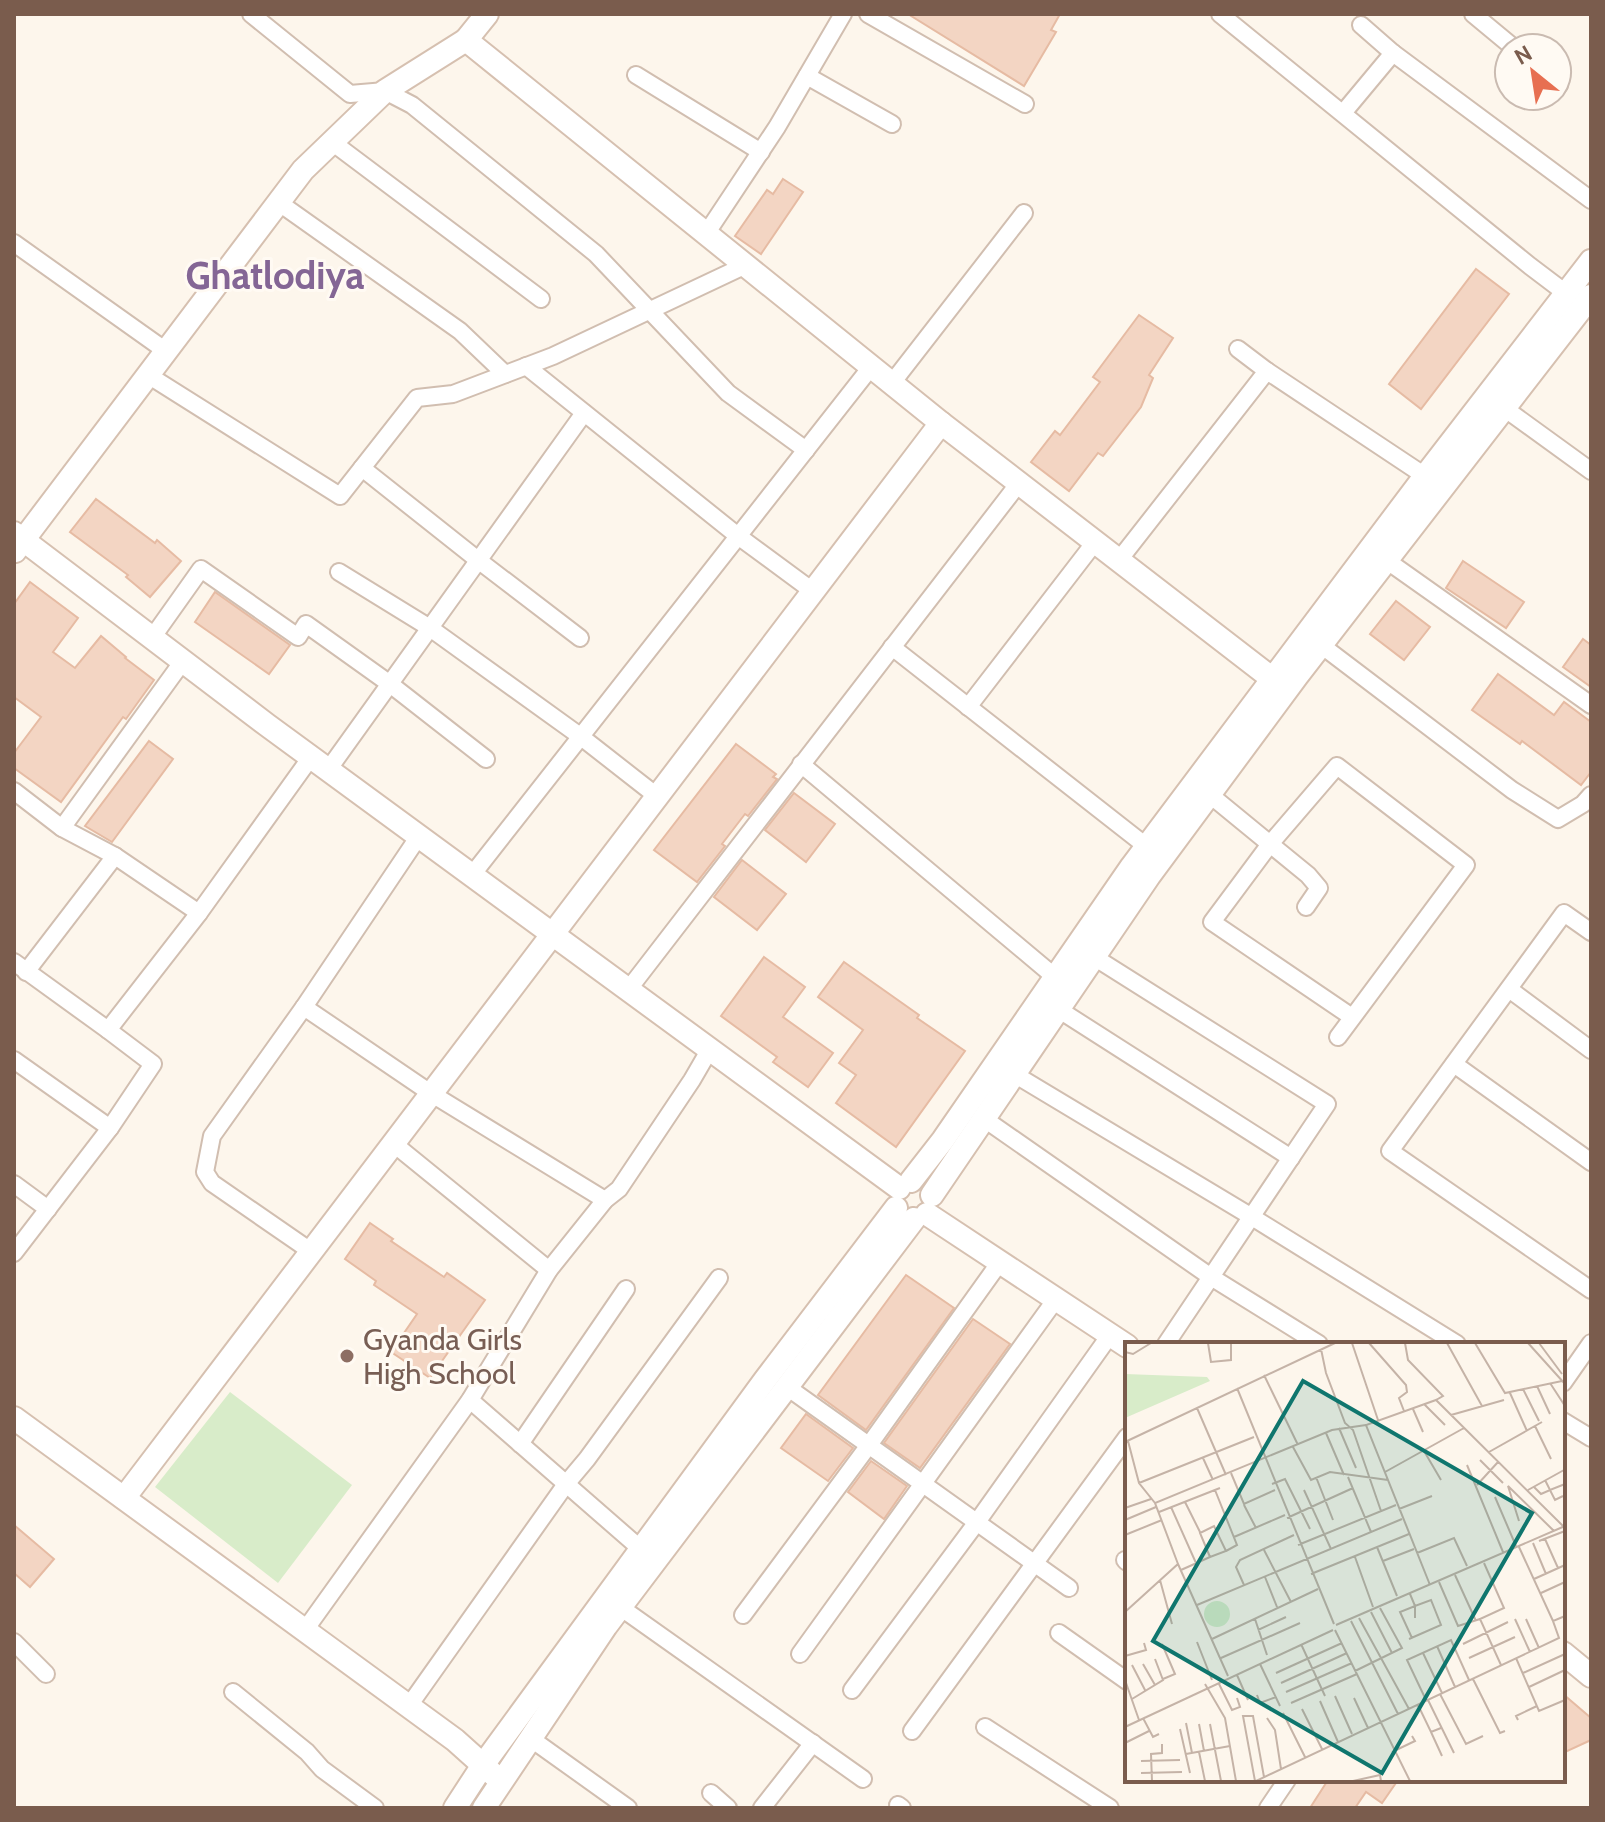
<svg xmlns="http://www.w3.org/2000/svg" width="1605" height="1822" font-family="Cabin,sans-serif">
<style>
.green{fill:#d8ecc9}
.building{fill:#f3d5c3;stroke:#e6bba3;stroke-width:2}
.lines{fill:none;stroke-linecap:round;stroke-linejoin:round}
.street-casing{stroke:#d1beb0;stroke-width:20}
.secondary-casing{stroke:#d6c0b0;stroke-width:26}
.street{stroke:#fff;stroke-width:16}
.secondary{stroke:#fff;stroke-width:22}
.education-dot{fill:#8d6e63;stroke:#fffaf3;stroke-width:3}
.labels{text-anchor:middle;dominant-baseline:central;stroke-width:6;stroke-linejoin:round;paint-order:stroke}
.education-label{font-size:30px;fill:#785e54;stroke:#fffaf3;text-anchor:start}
.district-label{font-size:38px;font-weight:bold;fill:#846695;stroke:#fffaf3}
.inset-road{fill:none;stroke:#c5b3a7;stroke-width:2}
.view{fill:#0f766e;fill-opacity:0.15;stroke:#0f766e;stroke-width:4}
.inset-edge{fill:none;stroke:#7a5c4d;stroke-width:4}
</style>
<rect width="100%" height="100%" fill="#fdf6ec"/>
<!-- green -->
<polygon class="green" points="230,1392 352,1485 278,1583 155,1487"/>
<!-- building -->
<g class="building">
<polygon points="908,14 1060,14 1051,30 1056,32 1024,86"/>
<polygon points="783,179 803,192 761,254 735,236 767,190 773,194"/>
<polygon points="1476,269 1509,294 1421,409 1389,384"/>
<polygon points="1139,315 1173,338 1149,375 1153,378 1141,407 1103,456 1098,453 1069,491 1031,462 1055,431 1060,435 1100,382 1093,377"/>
<polygon points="96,499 155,543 157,540 181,561 150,597 126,577 128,575 70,532"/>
<polygon points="1463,561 1524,602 1506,628 1446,588"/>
<polygon points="30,582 78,618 53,652 75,668 101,636 126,657 125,658 154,680 126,719 123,717 61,802 14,768 14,753 41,717 14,697 14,604"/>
<polygon points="215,592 290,645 269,674 195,622"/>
<polygon points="1396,601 1430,627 1404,660 1370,634"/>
<polygon points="1583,639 1591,645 1591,687 1563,667"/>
<polygon points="1498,674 1554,715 1564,702 1591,722 1591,772 1581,785 1522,741 1520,744 1472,710"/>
<polygon points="149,741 173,759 112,842 85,826"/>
<polygon points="736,744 776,774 773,777 777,779 748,816 745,814 722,844 725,846 697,882 654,850"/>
<polygon points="794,793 835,824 806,862 765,830"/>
<polygon points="742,860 786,894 757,930 714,897"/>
<polygon points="764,957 805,987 783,1017 833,1053 808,1087 773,1062 777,1057 721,1016"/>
<polygon points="844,962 919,1015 917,1018 965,1051 896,1147 836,1103 856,1075 839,1063 863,1030 818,997"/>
<polygon points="370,1223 393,1239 391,1241 444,1277 447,1273 485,1300 430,1378 391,1352 417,1314 374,1285 376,1281 345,1259"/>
<polygon points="906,1275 954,1308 866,1430 818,1395"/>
<polygon points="973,1319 1010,1344 920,1468 884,1443"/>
<polygon points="806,1414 853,1448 828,1481 781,1448"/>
<polygon points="871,1461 907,1486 884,1519 848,1492"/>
<polygon points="14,1525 54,1559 30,1587 14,1573"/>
<polygon points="1563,1694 1591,1718 1591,1740 1563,1753"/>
<polygon points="1328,1780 1398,1780 1382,1803 1366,1792 1355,1808 1310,1808"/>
</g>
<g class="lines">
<!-- street casing -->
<g class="street-casing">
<g id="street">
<polyline points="251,14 350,94 385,91 412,105 596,254 728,393 806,450"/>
<polyline points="868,14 1025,104"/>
<polyline points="1220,14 1530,266 1567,294"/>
<polyline points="1473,14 1514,48"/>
<polyline points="1361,25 1393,53 1591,200"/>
<polyline points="636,75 761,152"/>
<polyline points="807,76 892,124"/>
<polyline points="1557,84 1559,85"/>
<polyline points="1343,113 1393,53"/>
<polyline points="332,142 541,299"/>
<polyline points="278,202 460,331 505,374"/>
<polyline points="706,234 777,127 843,14"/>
<polyline points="14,243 166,351"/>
<polyline points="1238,349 1267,371"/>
<polyline points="526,366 738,536 814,592"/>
<polyline points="148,375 340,496 417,398 453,394 553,356 746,265"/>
<polyline points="892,383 1024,213"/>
<polyline points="1504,408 1591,471"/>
<polyline points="362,468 478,560 580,638"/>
<polyline points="1119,560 1267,371 1425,476"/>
<polyline points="1386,560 1591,705"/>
<polyline points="339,572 430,628 580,736 658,797"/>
<polyline points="152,638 201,569 298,637 306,624 390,684 486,759"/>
<polyline points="1321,645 1512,790 1558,819 1583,804 1591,795"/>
<polyline points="892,647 1146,846"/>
<polyline points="968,707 1095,542"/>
<polyline points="801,764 1055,977"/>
<polyline points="328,770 584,413"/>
<polyline points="14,791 62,828 183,661"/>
<polyline points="1209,794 1270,844 1337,766 1466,865 1338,1037"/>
<polyline points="62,828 115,856 199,913"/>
<polyline points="472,875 871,367"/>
<polyline points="1306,907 1319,888 1308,875 1270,844 1212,922 1352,1017"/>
<polyline points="1591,932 1564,913 1390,1151 1591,1290"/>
<polyline points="1094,957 1327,1104 1166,1344"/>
<polyline points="14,962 108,1030 153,1064 110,1128"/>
<polyline points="26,972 115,856"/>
<polyline points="1509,989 1591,1050"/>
<polyline points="628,990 1019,483"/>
<polyline points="304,1007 432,1094 605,1200"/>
<polyline points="1058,1009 1291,1158"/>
<polyline points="108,1030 199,913 311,757"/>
<polyline points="14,1060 110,1128 14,1253"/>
<polyline points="1454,1064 1591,1162"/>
<polyline points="1014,1074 1252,1217 1457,1344"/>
<polyline points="983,1118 1211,1277 1319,1344"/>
<polyline points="394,1144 549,1270"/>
<polyline points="14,1184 48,1209"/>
<polyline points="312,1252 212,1183 205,1172 212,1136 304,1007 419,836"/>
<polyline points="1563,1383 1591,1343"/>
<polyline points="787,1387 1069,1588"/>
<polyline points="470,1400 642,1550"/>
<polyline points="1563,1421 1591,1438"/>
<polyline points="520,1444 626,1289"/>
<polyline points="1125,1560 1127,1562"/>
<polyline points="620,1607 863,1779"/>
<polyline points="743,1615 869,1445 1000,1262"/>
<polyline points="305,1630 470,1400 549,1270 605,1200 619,1189 692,1080 710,1049"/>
<polyline points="1059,1633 1127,1681"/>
<polyline points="14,1642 46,1674"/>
<polyline points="800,1654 1056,1299"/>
<polyline points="852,1690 977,1522 1110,1335"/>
<polyline points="233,1692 307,1752 322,1769 375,1808"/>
<polyline points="408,1707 566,1484 587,1459 719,1278"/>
<polyline points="985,1727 1110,1808"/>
<polyline points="912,1731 1127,1437"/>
<polyline points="530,1738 628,1808"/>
<polyline points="711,1793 728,1808"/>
<polyline points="898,1805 902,1808"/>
<polyline points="762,1808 813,1743"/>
<polyline points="1268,1808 1287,1780"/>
</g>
</g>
<!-- secondary casing -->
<g class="secondary-casing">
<g id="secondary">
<polyline points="487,14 466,40 941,423 1283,687"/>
<polyline points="14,533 267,725 899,1188"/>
<polyline points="15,551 303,170 385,91 466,40"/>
<polyline points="911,1181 943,1140 1132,866 1425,476 1591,261"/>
<polyline points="932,1195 1149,876 1297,676 1591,296"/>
<polyline points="927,1214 1127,1346"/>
<polyline points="14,1418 455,1740 494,1775"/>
<polyline points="124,1498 941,423"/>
<polyline points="1563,1653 1591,1676"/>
<polyline points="455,1808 483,1765 765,1380 896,1208"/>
<polyline points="484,1808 606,1626 914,1219"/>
</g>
</g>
<!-- street -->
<use href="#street" class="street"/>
<!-- secondary -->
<use href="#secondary" class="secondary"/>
</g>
<!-- markers -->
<circle class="education-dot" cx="347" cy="1356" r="8"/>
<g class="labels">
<!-- education labels -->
<g class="education-label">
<text x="363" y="1339">Gyanda Girls<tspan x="363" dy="34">High School</tspan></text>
</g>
<!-- district labels -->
<g class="district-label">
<text x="275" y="275">Ghatlodiya</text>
</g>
</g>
<!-- overview -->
<g transform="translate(1125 1342)">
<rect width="440" height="440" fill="#fdf6ec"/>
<path d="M0,32L82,35L85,39L0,76ZM79 272a13 13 0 1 1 26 0a13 13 0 1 1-26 0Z" fill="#d8ecc9"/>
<path class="inset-road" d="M83,1L86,20L106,18V1M227,1L253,78M244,1L281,43L282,50L274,56L279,69M280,1L283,18L318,54L311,58M322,1L357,64M350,1L380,51L437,39M403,1L440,42M414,1L437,32M196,7L201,31L220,81L228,88L256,169M0,10L8,12L26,1M139,33L173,103M425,41L440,64M412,44L425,72M112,46L209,282M398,47L414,79M385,51L402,89M299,62L320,83M72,66L101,133M288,67L298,90M326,73L379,58M410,84L426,117M214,86L231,126M201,91L219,133M3,99L14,141L30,161M0,100L210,1M168,105L186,138L205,130L263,138M299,109L316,138M364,110L417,80M78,116L88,138M355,118L378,141M342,123L378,210M260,130L339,86M106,131L119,162L150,148M191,135L208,178M223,135L246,190M420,138L425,148L440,142M14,141L129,95M147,142L160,137L185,187M352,143L373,120M409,145L416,152L425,148L430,158L438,154M90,148L112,203L101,209M179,148L206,207M403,148L439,128M370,155L391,204M60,160L75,190M119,163L131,186M46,165L71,221M0,166L26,157M274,167L307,154M34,170L95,146M162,176L228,146M0,178L31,165M394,179L383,144L429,189M0,193L37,178M109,195L160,173M420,197L433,226M414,199L440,189M408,201L421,232M173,203L271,163M252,205L272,254M394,205L428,279M139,208L166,260M292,211L329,196L342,224M230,215L248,265M258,219L289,207M359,221L379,266L355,277L376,323M53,222L30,161L207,88L241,83M56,228L85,215L101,209L89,184L75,191L85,215M186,232L284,192M330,233L351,279M140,235L152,265M409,237L440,223M35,238L47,282M314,240L333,284L355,277M119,243L111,225L115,218L169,193M305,243L241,83L311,58L438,184M416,251L440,240M72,263L277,177M0,270L53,222L103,334M246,270L267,311M234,276L284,367M130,277L142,313M390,277L405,310M401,277L414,306M226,279L273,372M211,283L440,184M133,288L161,275M210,288L285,439M287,296L275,270L290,264V276M87,297L193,247M284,297L316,283L306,258L290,264L285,252M72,300L87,338M37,302L50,332L38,337M176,302L200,354M338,302L383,280M312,304L330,345M298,311L317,351M0,314L21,308L19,301M96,316L175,281M344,316L390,295M391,316L414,369L440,358M18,322L30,343M135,322L155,364M7,323L20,348M230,329L277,306L255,266M151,331L217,301M398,331L440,312M112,333L123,358M348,337L375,391L380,389M0,338L14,378M156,341L222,311M80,342L100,376L111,439M94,342L107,368L115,365L112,356M404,345L440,328M161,350L227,321M315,352L341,402L358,394M132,353L135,361L151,355M210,354L227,392M229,356L243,386M7,357L38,338L30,317M301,358L282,318L326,298L344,338M303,358L329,411M195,359L213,400M166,361L232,332M293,363L306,390L316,386M177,367L197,407M158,371L180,415M18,376L28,395L34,392M142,376L150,388L156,427M393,378L391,374L412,364M61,381L67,411M74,382L79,409M85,382L96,439M0,385L208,288M55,387L65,431M306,390L317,414M0,401L24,389M74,410L80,439M267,410L290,399L287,394M61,412L105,404M16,419L55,418M16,431L57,430M27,439L26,412L37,411V402M130,439L118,374H128L139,435M131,439L434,296L428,279L440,274M228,439L255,433L256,439"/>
<path class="view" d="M178,39L407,171L257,431L28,299Z"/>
<rect width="440" height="440" class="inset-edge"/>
</g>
<!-- border -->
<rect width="1605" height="1822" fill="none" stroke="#7a5c4d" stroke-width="32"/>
<!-- north arrow -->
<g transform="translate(1533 72) rotate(330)"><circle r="38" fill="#fffaf3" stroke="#cabbb1" stroke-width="2"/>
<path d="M0-6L14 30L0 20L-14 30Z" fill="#e76f51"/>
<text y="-12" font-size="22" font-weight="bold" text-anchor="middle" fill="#7a5c4d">N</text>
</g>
</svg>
